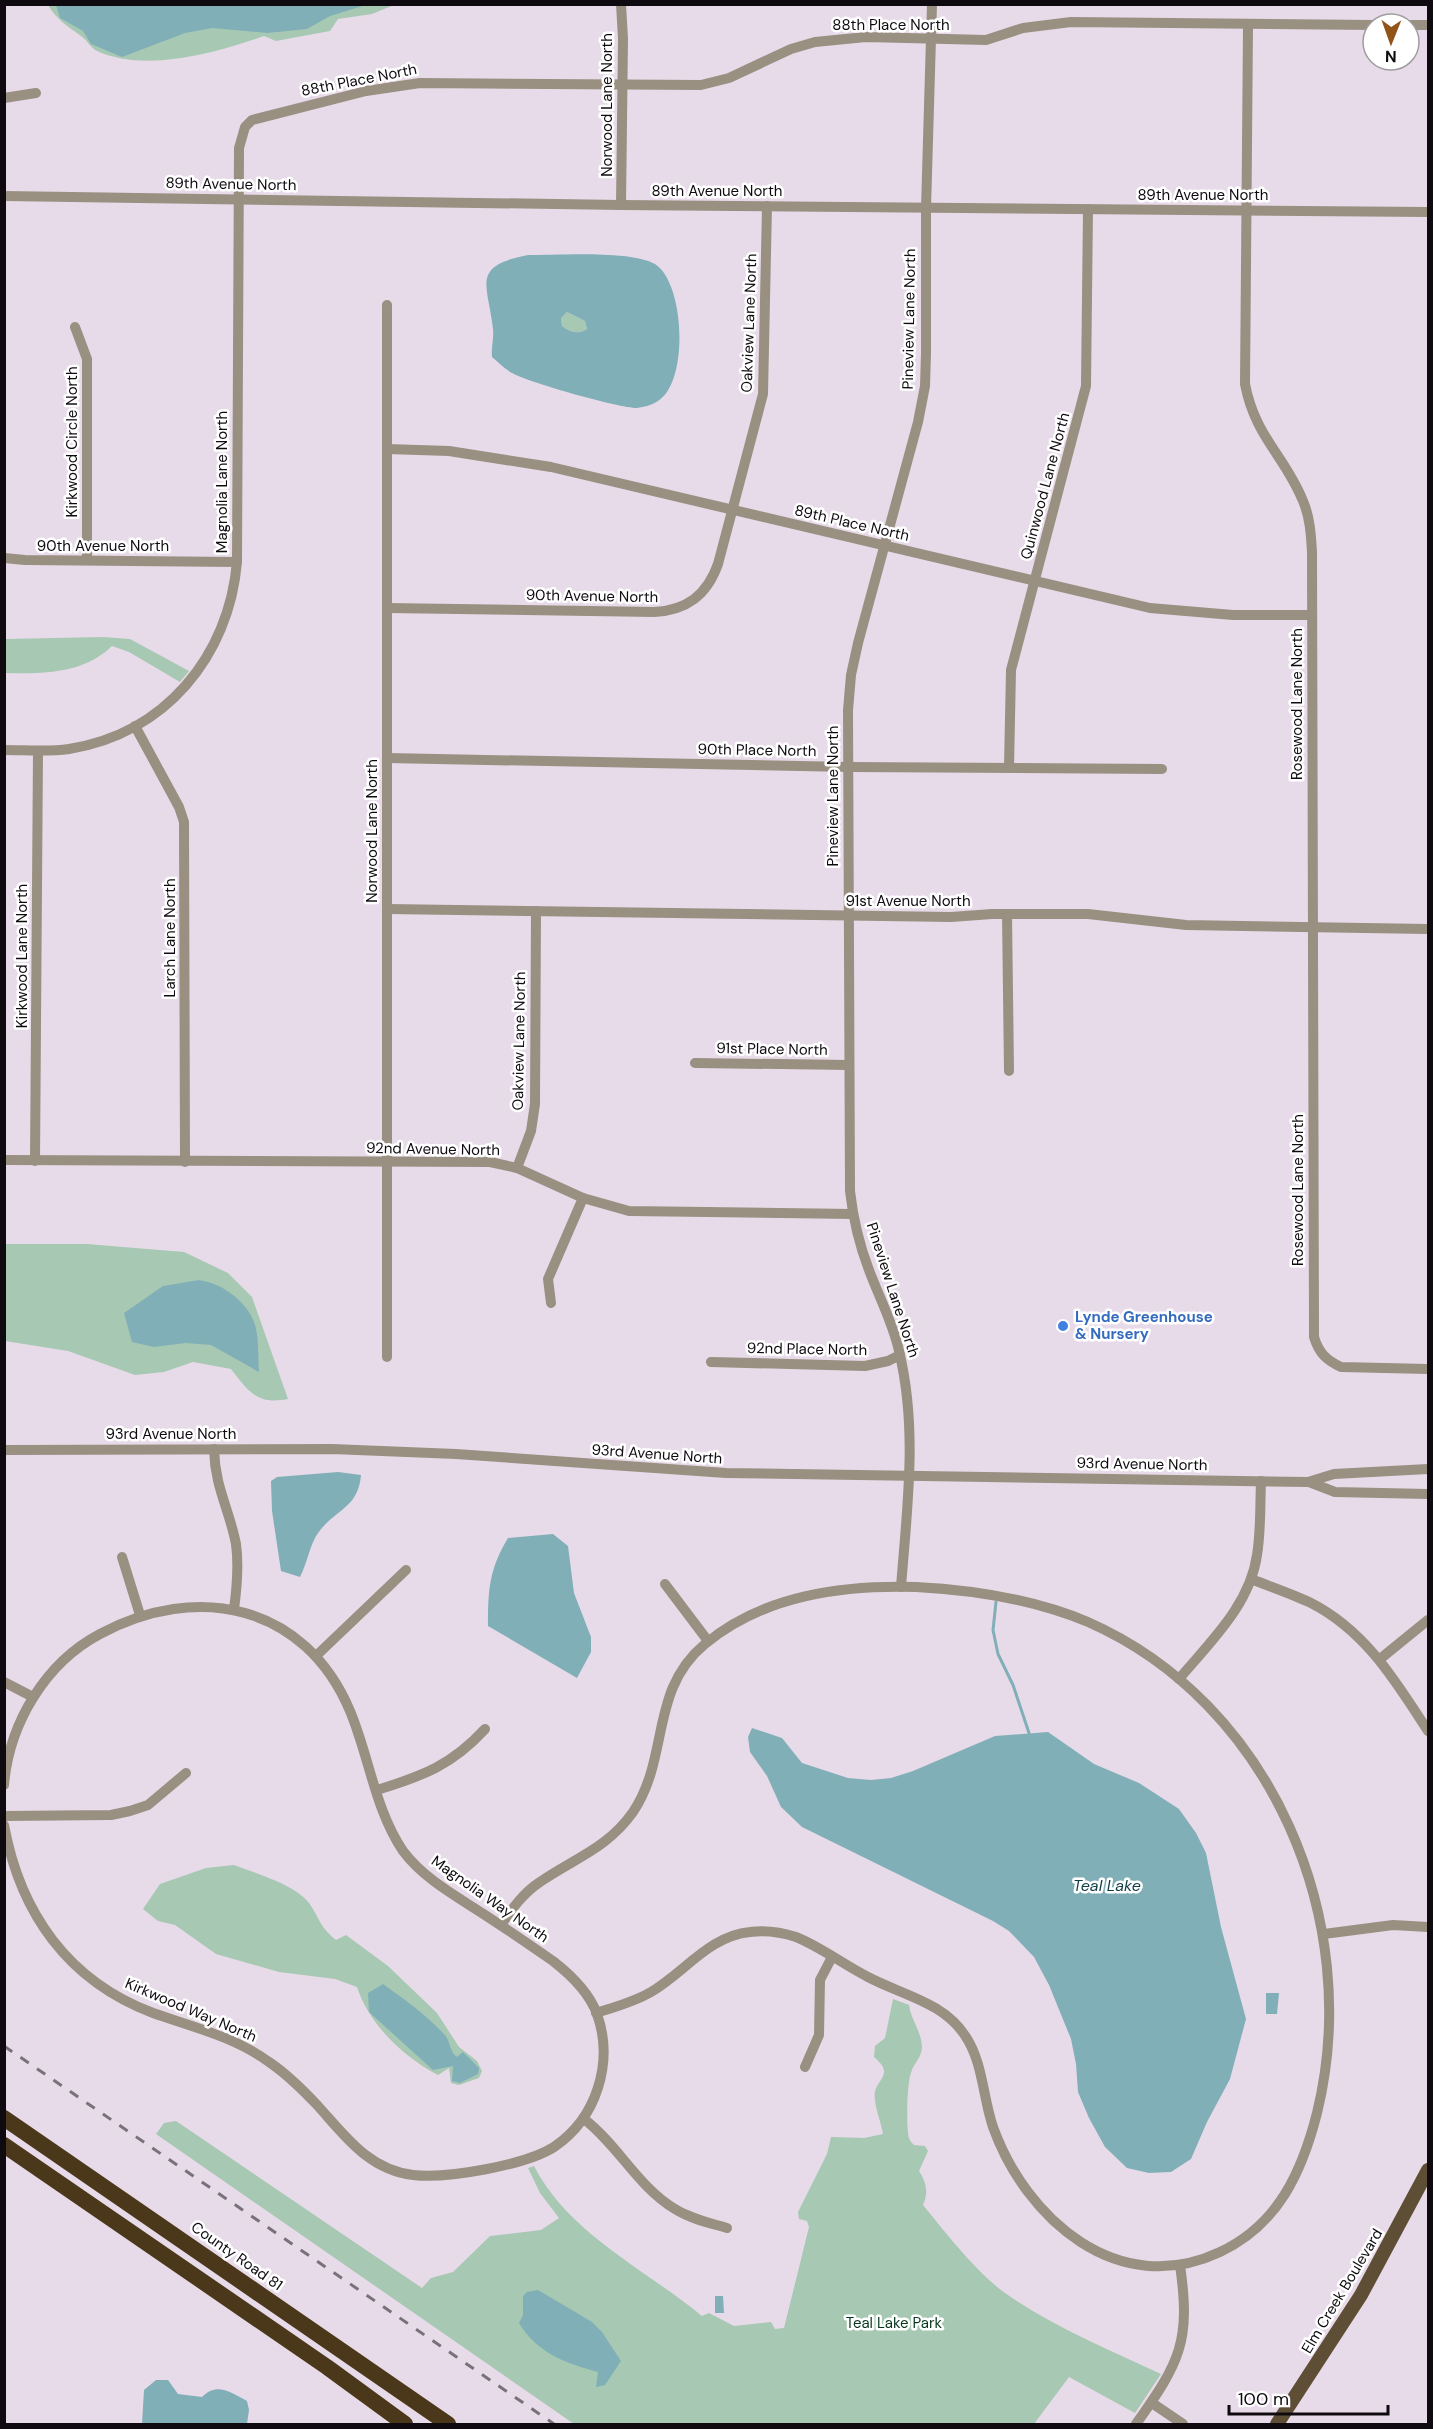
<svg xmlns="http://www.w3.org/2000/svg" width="1433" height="2429" font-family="'DM Sans',sans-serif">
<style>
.green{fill:#a7c8b2}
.water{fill:#80afb8;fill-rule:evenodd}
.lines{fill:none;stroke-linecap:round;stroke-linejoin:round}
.stream{stroke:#80afb8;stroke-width:3}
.minor{stroke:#999082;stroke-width:10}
.major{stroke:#5f4e36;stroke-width:14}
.highway{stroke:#4b381a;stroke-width:16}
.rail{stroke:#79717a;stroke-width:3;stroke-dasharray:10 10;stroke-linecap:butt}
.shop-dot{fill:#3f7fe0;stroke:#fff;stroke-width:2}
.labels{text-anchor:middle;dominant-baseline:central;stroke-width:5;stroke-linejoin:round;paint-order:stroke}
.street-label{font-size:15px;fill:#0e0a0f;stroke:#fff}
.shop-label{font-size:15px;font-weight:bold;fill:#366cbe;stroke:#fff;text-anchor:start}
.park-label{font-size:15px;fill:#07361f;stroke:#fff}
.water-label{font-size:16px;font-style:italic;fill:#113d44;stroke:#fff}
</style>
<rect width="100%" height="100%" fill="#e8dbe9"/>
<!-- green -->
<g class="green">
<path d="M48,5H394L372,14L338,19L330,31L276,41L264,36C215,53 146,73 97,51C91,48 87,40 81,36C67,26 56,19 48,5Z"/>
<path d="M567,312L585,321L587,329C578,335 570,332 562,326L561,318Z"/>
<path d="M103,637L130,639L189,671L180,682L129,652L112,646C83,674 43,674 5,673V639Z"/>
<path d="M5,1244H87L184,1252L228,1273L252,1297L288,1399C257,1405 249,1392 231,1369L193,1362L164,1372L135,1375L68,1351L5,1341Z"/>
<path d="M234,1865C255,1873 296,1885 309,1903C321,1920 318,1925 336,1940L346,1935L388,1966L437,2013L459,2047L477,2061L482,2071L479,2078L459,2085L451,2083L449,2068L438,2075C403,2057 369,2024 357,1987L335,1979L279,1972L216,1954L175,1925L158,1921L143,1909L160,1884L206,1868Z"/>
<path d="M893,1999L909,2005C911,2020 922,2032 922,2048C921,2059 913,2064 911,2073C907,2082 906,2129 909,2138C910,2141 912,2143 914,2145L925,2146L928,2151L919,2171C926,2182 929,2192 923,2205C945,2232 977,2273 1005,2293C1053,2327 1108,2349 1161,2374L1135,2413L1069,2377L1034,2424H574L156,2134L164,2123L176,2121L422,2288L431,2278L453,2272L490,2236L541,2230L559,2218L540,2193L528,2168L534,2166C569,2234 645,2269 702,2316L709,2313L734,2326L771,2322L775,2329L784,2328L809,2227L807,2221L799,2219L798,2212L827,2154L831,2137L864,2138L883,2134C881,2122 876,2111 875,2100C871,2079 898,2077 874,2057L875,2046L885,2038Z"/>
</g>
<!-- water -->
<g class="water">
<polygon points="56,5 56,4 366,5 330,16 307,29 267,33 212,28 185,33 122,57 91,44 83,31 60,18"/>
<path d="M528,255C557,255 632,250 655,264C685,283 689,382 658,401C652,405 644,407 637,408C619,408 531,383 514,374C506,370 499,363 492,357C491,348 494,339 493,329C488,284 470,266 528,255ZM567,312L585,321L587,329C578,335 570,332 562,326L561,318Z"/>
<path d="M199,1280C214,1283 221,1286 233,1295C262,1319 257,1337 259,1372L211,1345L186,1343L154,1347L132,1342L124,1313L163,1286Z"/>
<path d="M338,1472L361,1475C358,1509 335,1509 318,1533C310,1544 307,1564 300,1577L281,1571L272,1511L271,1481L277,1477Z"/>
<path d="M553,1534L568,1546L574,1593L591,1637V1652L577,1678L488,1626C488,1591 489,1569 508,1538Z"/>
<polygon points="752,1728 782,1738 802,1763 848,1778 871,1780 891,1778 913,1771 995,1736 1048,1732 1094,1764 1139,1783 1179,1809 1196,1833 1206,1853 1221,1927 1246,2019 1230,2079 1207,2122 1191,2159 1171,2172 1149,2173 1127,2168 1105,2147 1089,2118 1078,2092 1076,2064 1071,2039 1049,1985 1034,1957 1009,1931 993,1921 802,1827 781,1807 767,1776 750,1752 748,1737"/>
<path d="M383,1984C404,1999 425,2014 443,2033C451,2040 449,2052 457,2057L463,2052L479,2068L478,2074L460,2083L452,2081L453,2066L433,2070L369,2012L368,1993Z"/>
<polygon points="1266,1993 1279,1993 1277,2014 1266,2014"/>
<path d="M538,2290L592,2322L602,2332L621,2361L605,2385L596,2387L598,2372C565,2363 537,2353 519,2323L523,2315V2296L527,2292Z"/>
<polygon points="715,2296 723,2296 724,2313 715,2313"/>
<path d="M156,2380H168L178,2394L202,2397C217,2382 230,2392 247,2401L249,2410L247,2424H142L144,2390Z"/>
</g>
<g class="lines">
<!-- stream -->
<polyline class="stream" points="996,1602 993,1630 998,1654 1013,1685 1029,1733"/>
<!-- minor -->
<g class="minor">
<polyline points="621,4 623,39 621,205"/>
<path d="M1248,25L1245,384C1255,437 1285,456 1303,501C1310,517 1311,535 1312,552L1314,1337C1319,1353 1326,1360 1341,1367L1428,1369"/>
<polyline points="1409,25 1428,25"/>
<polyline points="4,98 36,93"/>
<polyline points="4,196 621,205 1428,212"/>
<polyline points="387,305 387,1357"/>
<polyline points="75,327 87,359 87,560"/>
<polyline points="387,449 449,451 551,467 1150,608 1233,615 1311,615"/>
<polyline points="4,558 25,560 237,562"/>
<path d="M387,608L654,612C687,610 707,595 718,564L763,394L767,206"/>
<polyline points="135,726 179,807 184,822 185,1162"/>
<path d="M4,750C26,750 48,752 69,749C165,734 229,656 237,562L239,148L245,127L252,120L366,91L420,83L701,85L729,78L791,49L815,42L866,37L986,40L1023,28L1071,22L1373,25"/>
<polyline points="387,758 849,767 1162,769"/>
<polyline points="1009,767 1011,670 1086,386 1088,209"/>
<polyline points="387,909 951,917 992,914 1088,914 1186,925 1428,929"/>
<polyline points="1007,914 1009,1071"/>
<polyline points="695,1063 849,1065"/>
<polyline points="4,1160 490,1162 517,1168 583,1198 629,1211 853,1214"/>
<polyline points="35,1161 38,751"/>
<polyline points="517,1168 531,1131 535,1104 536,911"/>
<polyline points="551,1303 548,1279 583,1198"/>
<polyline points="711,1362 865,1366 888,1361 900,1355"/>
<path d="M214,1449C215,1488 229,1508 236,1544C239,1566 237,1587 234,1609"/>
<polyline points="4,1450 332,1449 456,1454 726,1473 1308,1482 1334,1474 1428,1469"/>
<polyline points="1309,1482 1335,1492 1428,1494"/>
<polyline points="122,1557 140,1615"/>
<path d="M1251,1579C1271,1587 1292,1594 1311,1603C1366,1631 1396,1682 1428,1731"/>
<polyline points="665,1584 708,1641"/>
<path d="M901,1587C907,1508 918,1429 899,1351C893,1323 879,1297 869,1270C859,1244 853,1218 850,1191L848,710L851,675L858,643L918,422L925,386L926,353V208L932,4"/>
<polyline points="317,1655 406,1570"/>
<polyline points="1380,1659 1428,1620"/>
<path d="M1179,1679C1210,1642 1250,1605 1257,1555C1261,1531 1260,1506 1261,1481"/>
<polyline points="4,1682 33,1697"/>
<path d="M4,1785C9,1724 45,1663 100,1634C197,1582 305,1604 350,1711C369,1756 375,1810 403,1851C424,1879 456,1896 485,1915C508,1930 530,1945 553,1961C571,1975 589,1992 597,2014C614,2062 597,2118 554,2147C526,2165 447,2179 413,2175C369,2170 345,2136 318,2106C303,2090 287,2074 269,2062C235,2037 193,2027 153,2013C68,1981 20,1913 4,1825"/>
<path d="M377,1790C423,1776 452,1765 485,1729"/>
<polyline points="4,1816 111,1815 130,1811 148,1805 186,1773"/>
<path d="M501,1925C512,1909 523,1893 540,1882C573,1859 608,1848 633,1812C670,1757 649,1690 705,1644C764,1595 842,1585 916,1587C975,1590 1033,1599 1088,1622C1272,1703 1364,1922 1317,2113C1302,2172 1278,2225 1220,2252C1118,2300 1026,2219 993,2127C983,2098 983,2063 966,2037C944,2002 902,1995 868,1977C844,1965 821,1947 796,1937C781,1932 765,1930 750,1932C709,1936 685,1972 651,1992C634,2002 615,2007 596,2013"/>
<polyline points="1324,1934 1393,1925 1428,1927"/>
<polyline points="805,2067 819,2035 820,1980 832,1957"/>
<path d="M584,2119C618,2145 638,2187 675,2209C691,2219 710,2223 727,2228"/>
<polyline points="1152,2403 1183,2424"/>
<path d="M1136,2424C1180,2362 1191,2342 1180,2265"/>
</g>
<!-- major -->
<polyline class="major" points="1277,2424 1361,2295 1428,2170"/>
<!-- highway -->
<g class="highway">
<polyline points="4,2118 448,2424"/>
<polyline points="4,2145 327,2367 405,2424"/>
</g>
<!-- rail -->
<polyline class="rail" points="4,2046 554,2424"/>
</g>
<!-- markers -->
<circle class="shop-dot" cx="1063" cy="1326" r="6"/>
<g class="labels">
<!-- street labels -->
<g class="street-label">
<text x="891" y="25">88th Place North</text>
<text transform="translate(359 80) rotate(-11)">88th Place North</text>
<text transform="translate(607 105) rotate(-90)">Norwood Lane North</text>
<text transform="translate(231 184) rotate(1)">89th Avenue North</text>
<text x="717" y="191">89th Avenue North</text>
<text x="1203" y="195">89th Avenue North</text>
<text transform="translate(909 319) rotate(-89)">Pineview Lane North</text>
<text transform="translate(749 323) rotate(-88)">Oakview Lane North</text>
<text transform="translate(72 442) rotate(-90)">Kirkwood Circle North</text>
<text transform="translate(222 482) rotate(-90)">Magnolia Lane North</text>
<text transform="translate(1045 486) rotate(-75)">Quinwood Lane North</text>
<text transform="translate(852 523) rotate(13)">89th Place North</text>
<text x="103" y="546">90th Avenue North</text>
<text transform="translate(592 596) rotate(1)">90th Avenue North</text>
<text transform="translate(1297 704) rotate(-90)">Rosewood Lane North</text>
<text transform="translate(757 750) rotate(1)">90th Place North</text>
<text transform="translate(833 796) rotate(-90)">Pineview Lane North</text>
<text transform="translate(372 831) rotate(-90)">Norwood Lane North</text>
<text x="908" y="901">91st Avenue North</text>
<text transform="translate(170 938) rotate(-90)">Larch Lane North</text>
<text transform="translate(22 956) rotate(-90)">Kirkwood Lane North</text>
<text transform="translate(519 1041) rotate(-89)">Oakview Lane North</text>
<text transform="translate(772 1049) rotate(1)">91st Place North</text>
<text transform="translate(433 1149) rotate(1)">92nd Avenue North</text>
<text transform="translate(1298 1190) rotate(-90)">Rosewood Lane North</text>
<text transform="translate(893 1290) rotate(72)">Pineview Lane North</text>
<text transform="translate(807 1349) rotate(1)">92nd Place North</text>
<text x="171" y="1434">93rd Avenue North</text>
<text transform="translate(657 1454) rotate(4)">93rd Avenue North</text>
<text transform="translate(1142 1464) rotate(1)">93rd Avenue North</text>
<text transform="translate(490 1899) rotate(35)">Magnolia Way North</text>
<text transform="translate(191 2010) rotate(23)">Kirkwood Way North</text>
<text transform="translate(237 2256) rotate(35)">County Road 81</text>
<text transform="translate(1342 2291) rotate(-59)">Elm Creek Boulevard</text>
</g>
<!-- shop labels -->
<g class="shop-label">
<text x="1075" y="1317">Lynde Greenhouse<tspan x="1075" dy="17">&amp; Nursery</tspan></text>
</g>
<!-- park labels -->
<g class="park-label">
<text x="894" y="2323">Teal Lake Park</text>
</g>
<!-- water labels -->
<g class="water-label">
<text x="1107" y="1885">Teal Lake</text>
</g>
</g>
<!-- border -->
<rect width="1433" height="2429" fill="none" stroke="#0e0a0f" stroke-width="12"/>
<!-- north arrow -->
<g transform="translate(1391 42) rotate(181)"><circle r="28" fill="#ffffff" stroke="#9f9d9f" stroke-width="1.5"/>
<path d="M0-4.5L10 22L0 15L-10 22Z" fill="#915318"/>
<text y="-9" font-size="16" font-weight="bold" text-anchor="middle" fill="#0e0a0f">N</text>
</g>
<!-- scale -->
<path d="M1229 2405v9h159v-9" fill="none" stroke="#0e0a0f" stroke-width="3"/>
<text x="1238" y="2405" font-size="18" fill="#0e0a0f" stroke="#ffffff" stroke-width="4.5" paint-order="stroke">100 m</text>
</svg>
